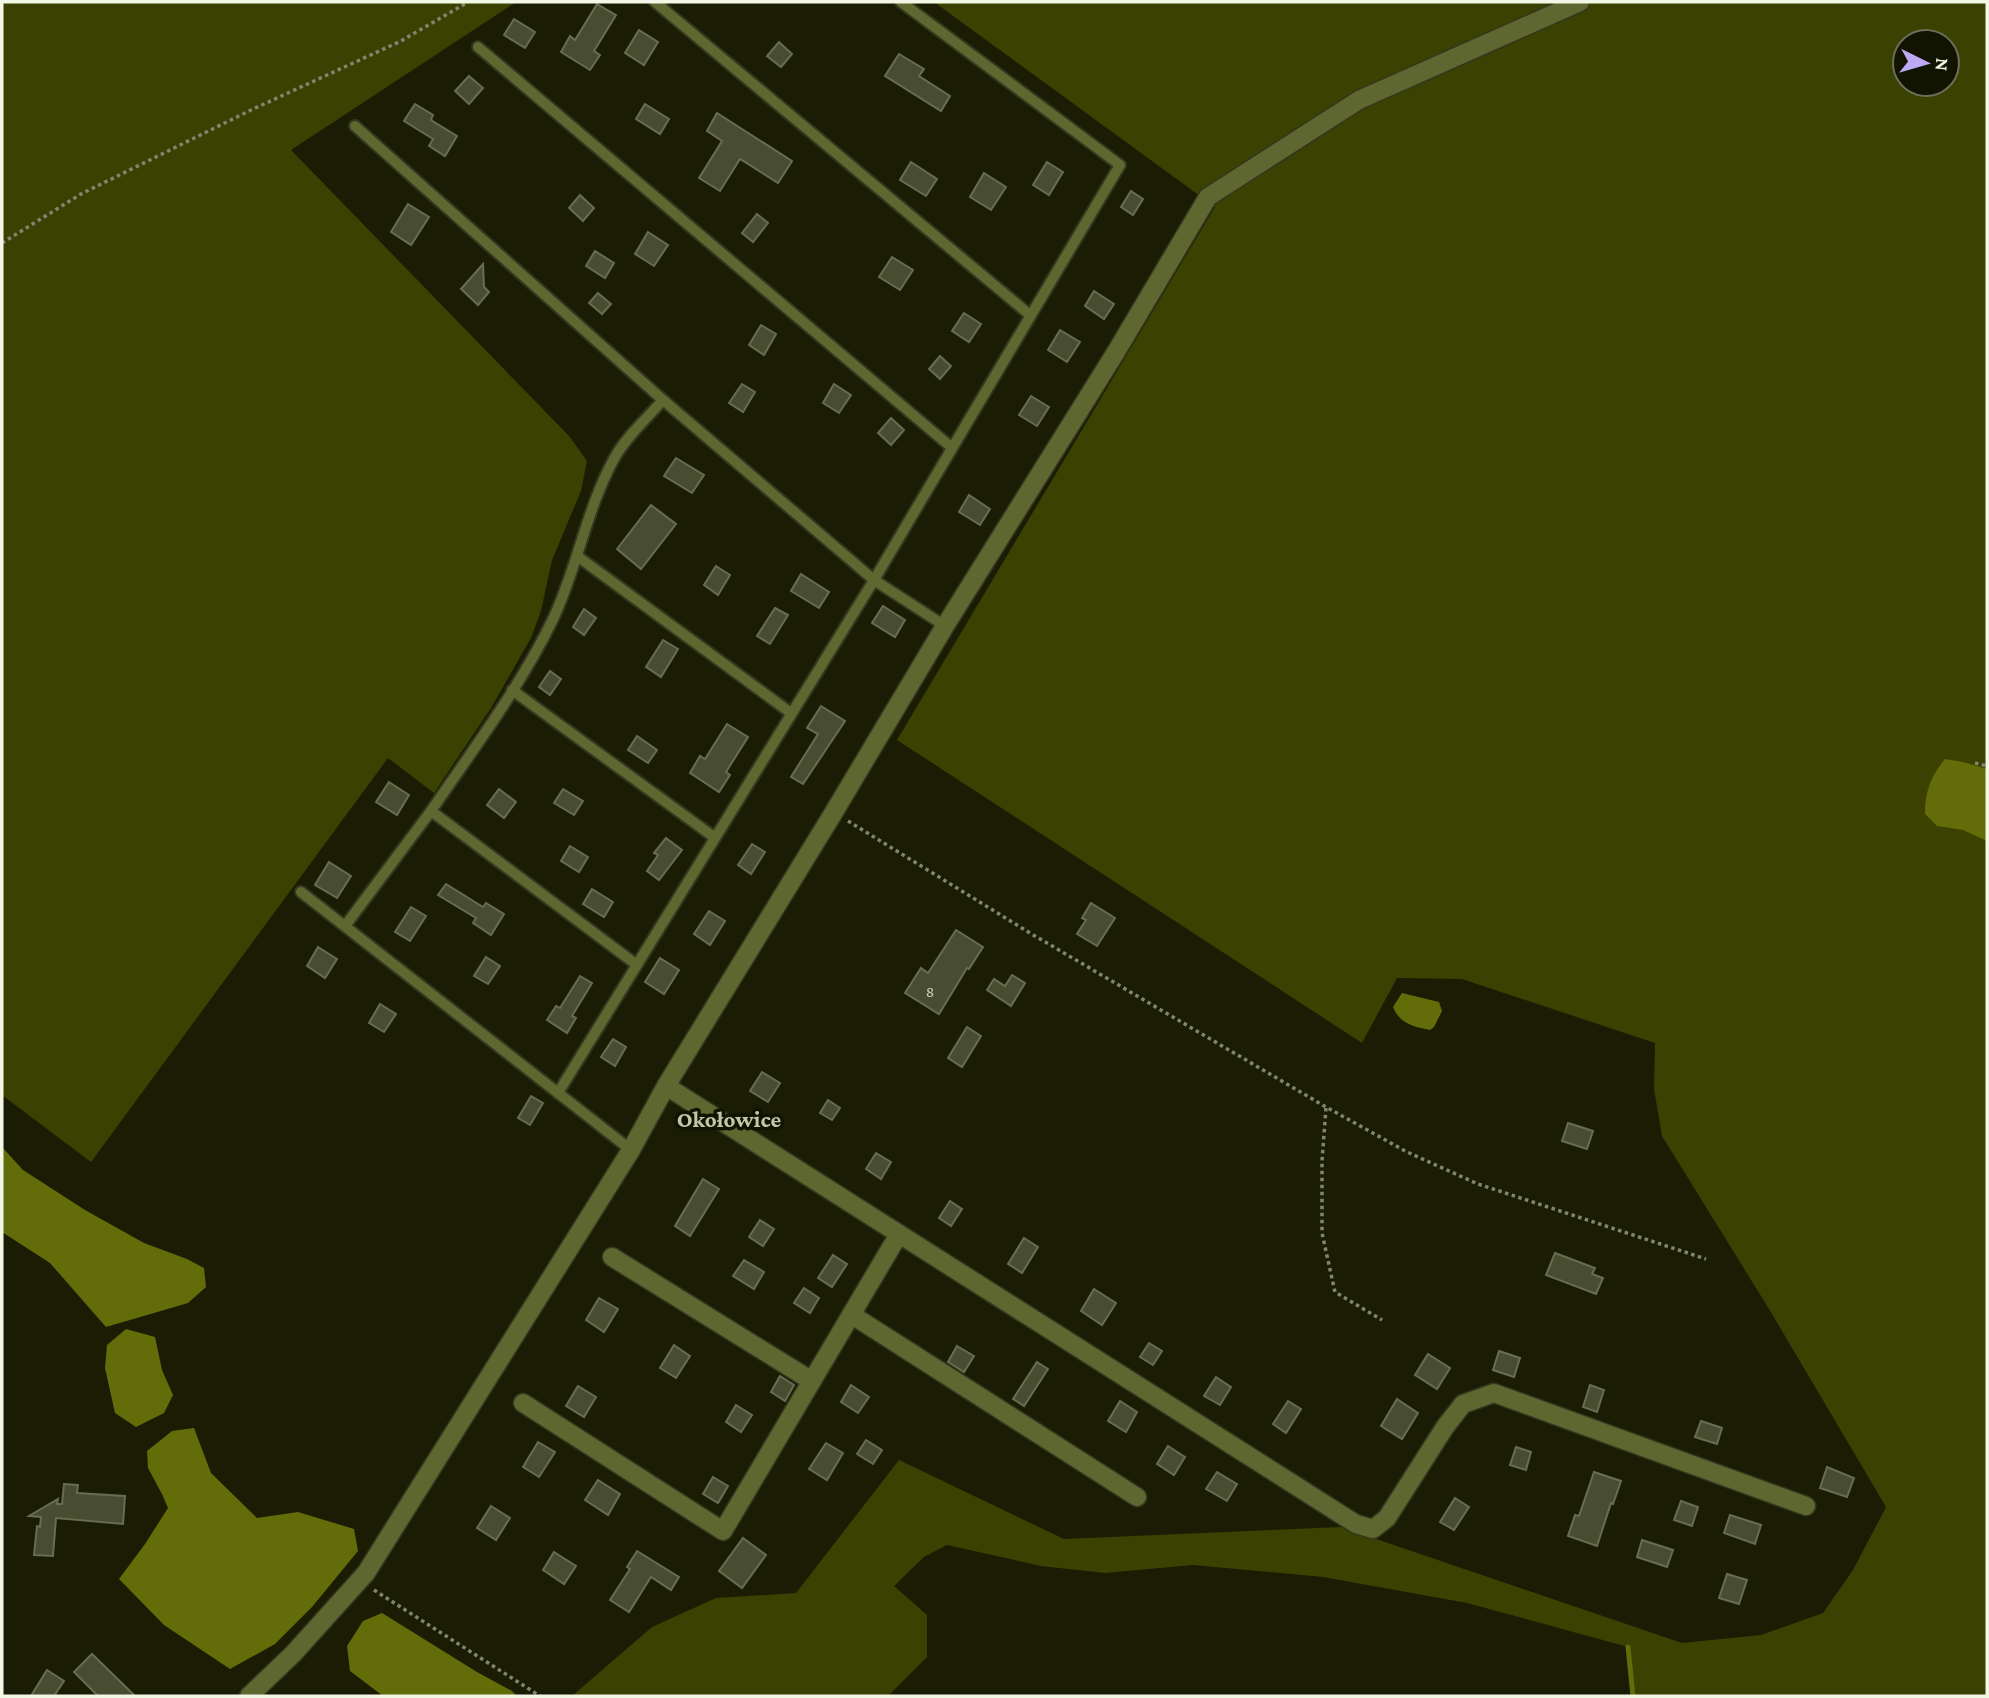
<svg xmlns="http://www.w3.org/2000/svg" width="1989" height="1698" font-family="'Crimson Pro',serif">
<style>
.green{fill:#3a4101;fill-rule:evenodd}
.water{fill:#626c08}
.lines{fill:none;stroke-linecap:round;stroke-linejoin:round}
.stream{stroke:#626c08;stroke-width:5}
.building{fill:#484d31;stroke:#686d50;stroke-width:2}
.lane-casing{stroke:#34371f;stroke-width:14}
.street-casing{stroke:#34371f;stroke-width:21}
.path{stroke:#828570;stroke-width:3.5;stroke-dasharray:3.5 3.5;stroke-linecap:butt}
.lane{stroke:#5f6730;stroke-width:10}
.street{stroke:#5f6730;stroke-width:18}
.labels{text-anchor:middle;dominant-baseline:central;stroke-width:7;stroke-linejoin:round;paint-order:stroke}
.number-label{font-size:16px;fill:#c8ccb9}
.quarter-label{font-size:23px;font-weight:bold;fill:#c2c8a8;stroke:#111400}
</style>
<rect width="100%" height="100%" fill="#1a1d04"/>
<!-- green -->
<g class="green">
<polygon points="2,2 516,2 291,150 570,437 587,461 581,491 552,560 541,611 531,638 491,708 434,793 388,758 91,1162 2,1095"/>
<path d="M934,2H1987V1696H1633L1628,1647L1467,1603L1323,1577L1193,1565L1105,1573L1041,1566L947,1545L924,1557L894,1586L927,1615V1657L888,1696H572L652,1627L716,1598L796,1593L899,1460L1064,1539L1341,1527L1682,1643L1761,1635L1823,1613L1853,1570L1886,1507L1769,1309L1662,1136L1654,1089L1655,1043L1462,979L1397,978L1362,1043L897,740L1215,207ZM1905,42H1947V84H1905Z"/>
</g>
<!-- water -->
<g class="water">
<path d="M1945,759L1963,762L1987,769V841L1963,830L1937,826L1925,814C1925,791 1931,776 1945,759Z"/>
<path d="M1402,993L1439,1002L1442,1011L1434,1027L1430,1030C1414,1027 1400,1024 1393,1007Z"/>
<polygon points="2,1147 23,1170 85,1210 144,1243 187,1259 204,1268 206,1287 188,1303 106,1327 50,1263 2,1232"/>
<polygon points="126,1329 155,1337 162,1370 173,1395 164,1413 136,1427 115,1413 105,1368 107,1345"/>
<polygon points="194,1428 211,1473 257,1518 298,1512 354,1529 358,1551 312,1607 275,1644 230,1669 164,1625 119,1579 145,1544 168,1508 162,1494 148,1468 147,1451 172,1431"/>
<polygon points="382,1613 477,1672 512,1691 517,1696 383,1696 350,1671 347,1646 363,1621"/>
</g>
<g class="lines">
<!-- stream -->
<polyline class="stream" points="1628,1647 1633,1696"/>
</g>
<!-- building -->
<g class="building">
<polygon points="597,4 616,15 594,51 600,55 590,70 561,52 570,36 575,40"/>
<polygon points="514,19 535,32 525,48 504,35"/>
<polygon points="639,30 658,42 644,65 625,53"/>
<polygon points="779,42 792,54 781,67 767,56"/>
<polygon points="899,54 924,69 919,76 950,96 941,111 885,76"/>
<polygon points="469,76 483,88 469,104 455,91"/>
<polygon points="415,104 433,115 431,120 457,136 445,156 429,146 433,139 404,121"/>
<polygon points="645,104 669,119 660,134 636,119"/>
<polygon points="717,113 792,161 778,183 740,159 720,191 699,178 722,141 707,131"/>
<polygon points="911,162 937,179 926,196 900,180"/>
<polygon points="1047,162 1063,172 1049,195 1033,185"/>
<polygon points="984,173 1006,187 991,210 970,197"/>
<polygon points="1131,191 1143,199 1133,215 1121,207"/>
<polygon points="580,195 594,208 583,221 569,208"/>
<polygon points="408,204 429,217 411,245 391,232"/>
<polygon points="757,214 768,223 753,242 742,233"/>
<polygon points="648,232 668,245 654,266 635,254"/>
<polygon points="595,251 614,263 605,278 586,266"/>
<polygon points="892,257 913,270 900,290 879,277"/>
<polygon points="483,264 484,287 489,292 478,305 461,289"/>
<polygon points="1094,291 1114,304 1104,319 1085,306"/>
<polygon points="598,293 611,304 602,314 589,303"/>
<polygon points="964,313 981,324 969,342 952,331"/>
<polygon points="761,325 776,334 764,355 749,345"/>
<polygon points="1060,330 1080,342 1067,362 1048,350"/>
<polygon points="940,356 951,366 940,379 929,369"/>
<polygon points="742,384 755,392 743,412 729,403"/>
<polygon points="834,384 851,395 839,413 823,403"/>
<polygon points="1031,396 1049,407 1037,426 1019,415"/>
<polygon points="891,418 904,430 891,445 878,433"/>
<polygon points="676,458 704,475 692,493 664,476"/>
<polygon points="969,495 990,509 980,525 959,512"/>
<polygon points="651,505 676,524 641,569 617,549"/>
<polygon points="716,566 730,575 718,595 704,585"/>
<polygon points="801,574 829,592 819,608 791,591"/>
<polygon points="883,606 905,620 895,637 872,623"/>
<polygon points="775,608 788,615 770,644 757,636"/>
<polygon points="584,609 596,618 584,635 573,627"/>
<polygon points="663,640 678,649 661,677 646,667"/>
<polygon points="550,671 561,679 550,695 539,687"/>
<polygon points="821,706 845,721 803,784 791,777 818,734 807,728"/>
<polygon points="727,724 748,737 726,772 730,775 719,792 690,773 700,756 705,759"/>
<polygon points="637,736 657,750 648,763 628,750"/>
<polygon points="389,782 409,795 397,815 376,802"/>
<polygon points="499,789 516,802 504,818 487,805"/>
<polygon points="563,789 583,801 574,815 554,803"/>
<polygon points="666,838 682,850 659,880 647,871 658,855 654,853"/>
<polygon points="752,844 765,852 751,874 738,865"/>
<polygon points="570,846 588,857 579,872 561,861"/>
<polygon points="329,862 351,876 337,898 315,885"/>
<polygon points="446,884 483,907 486,903 504,914 491,935 473,923 476,918 438,895"/>
<polygon points="592,889 613,902 604,917 583,904"/>
<polygon points="1091,903 1115,918 1097,946 1077,934 1086,920 1082,918"/>
<polygon points="411,907 426,916 410,941 395,932"/>
<polygon points="709,911 725,921 710,945 694,934"/>
<polygon points="956,930 983,947 969,969 967,968 939,1014 905,993 921,968 928,973"/>
<polygon points="318,947 337,959 325,978 307,966"/>
<polygon points="486,957 500,966 488,984 474,976"/>
<polygon points="660,958 679,970 664,994 645,982"/>
<polygon points="1012,975 1025,983 1011,1006 987,990 994,979 1005,986"/>
<polygon points="580,976 592,983 572,1016 576,1018 567,1033 547,1020 556,1006 560,1008"/>
<polygon points="380,1004 396,1014 384,1032 369,1023"/>
<polygon points="967,1027 981,1036 962,1067 948,1058"/>
<polygon points="613,1039 626,1047 615,1066 601,1057"/>
<polygon points="762,1072 780,1083 768,1102 750,1091"/>
<polygon points="531,1096 543,1103 530,1125 518,1118"/>
<polygon points="828,1100 840,1108 832,1120 820,1113"/>
<polygon points="1568,1123 1593,1131 1587,1149 1562,1141"/>
<polygon points="876,1153 891,1162 881,1179 866,1169"/>
<polygon points="703,1179 719,1189 690,1236 675,1226"/>
<polygon points="950,1201 962,1209 951,1226 939,1218"/>
<polygon points="760,1220 774,1229 763,1246 749,1237"/>
<polygon points="1024,1238 1038,1247 1022,1273 1008,1264"/>
<polygon points="1555,1253 1595,1268 1592,1274 1603,1278 1596,1294 1546,1275"/>
<polygon points="833,1255 847,1264 832,1287 818,1278"/>
<polygon points="744,1260 764,1272 754,1289 733,1276"/>
<polygon points="804,1288 819,1298 810,1313 794,1303"/>
<polygon points="1094,1289 1116,1303 1102,1325 1081,1311"/>
<polygon points="599,1298 618,1309 604,1332 586,1320"/>
<polygon points="1149,1343 1162,1351 1153,1365 1140,1357"/>
<polygon points="674,1345 690,1356 676,1378 660,1368"/>
<polygon points="957,1346 974,1356 964,1372 948,1362"/>
<polygon points="1499,1351 1520,1358 1514,1377 1493,1370"/>
<polygon points="1428,1354 1450,1368 1437,1389 1415,1375"/>
<polygon points="1037,1362 1048,1369 1024,1406 1013,1399"/>
<polygon points="780,1376 794,1385 785,1401 771,1392"/>
<polygon points="1216,1377 1231,1387 1220,1405 1204,1396"/>
<polygon points="851,1385 869,1397 858,1413 841,1402"/>
<polygon points="1590,1385 1604,1390 1597,1412 1583,1407"/>
<polygon points="578,1386 596,1397 584,1417 566,1406"/>
<polygon points="1397,1399 1418,1413 1402,1439 1381,1426"/>
<polygon points="1120,1401 1137,1412 1126,1432 1108,1421"/>
<polygon points="1288,1401 1301,1409 1286,1433 1273,1424"/>
<polygon points="736,1405 752,1415 741,1432 726,1422"/>
<polygon points="1701,1421 1722,1428 1717,1444 1695,1437"/>
<polygon points="866,1440 882,1450 873,1464 857,1454"/>
<polygon points="538,1442 555,1452 539,1477 523,1467"/>
<polygon points="826,1443 843,1453 827,1480 809,1469"/>
<polygon points="1168,1446 1185,1457 1174,1475 1157,1464"/>
<polygon points="1516,1447 1531,1452 1526,1470 1510,1465"/>
<polygon points="1827,1467 1854,1478 1847,1497 1820,1488"/>
<polygon points="1217,1472 1237,1484 1227,1501 1206,1489"/>
<polygon points="1594,1472 1621,1481 1613,1504 1611,1503 1597,1546 1568,1536 1575,1515 1579,1516"/>
<polygon points="713,1477 728,1486 718,1503 703,1494"/>
<polygon points="598,1480 620,1494 608,1515 585,1500"/>
<polygon points="64,1484 78,1485 77,1493 125,1496 123,1524 56,1518 53,1556 34,1555 37,1526 40,1527 41,1517 29,1516 58,1499 57,1504 62,1504"/>
<polygon points="1455,1498 1469,1507 1454,1530 1440,1522"/>
<polygon points="1681,1501 1698,1507 1692,1526 1674,1520"/>
<polygon points="491,1506 510,1518 496,1540 477,1528"/>
<polygon points="1730,1515 1761,1525 1755,1544 1724,1533"/>
<polygon points="743,1538 766,1555 742,1588 719,1571"/>
<polygon points="1642,1540 1673,1550 1667,1567 1637,1557"/>
<polygon points="637,1551 679,1577 671,1590 651,1577 629,1612 610,1600 630,1569 627,1567"/>
<polygon points="554,1552 576,1566 564,1584 543,1570"/>
<polygon points="1727,1574 1747,1580 1739,1604 1719,1598"/>
<polygon points="92,1654 135,1696 98,1696 74,1672"/>
<polygon points="47,1670 64,1681 54,1696 31,1696"/>
</g>
<g class="lines">
<!-- lane casing -->
<g class="lane-casing">
<g id="lane">
<polyline points="655,2 1030,315"/>
<polyline points="478,47 951,447"/>
<polyline points="355,126 663,400 874,580 945,626"/>
<polyline points="577,556 791,713"/>
<polyline points="512,690 714,837"/>
<path d="M431,811C474,748 521,686 554,617C578,565 587,507 615,457C627,436 647,418 663,400"/>
<polyline points="301,892 631,1150"/>
<polyline points="345,926 431,811 637,965"/>
<polyline points="558,1093 874,580 1120,165 901,2"/>
</g>
</g>
<!-- street casing -->
<g class="street-casing">
<g id="street">
<polyline points="666,1086 1356,1524 1373,1529 1387,1518 1445,1427 1463,1404 1494,1393 1806,1506"/>
<polyline points="612,1257 812,1381"/>
<polyline points="852,1315 1137,1497"/>
<polyline points="523,1403 723,1531 899,1234"/>
<polyline points="249,1696 293,1654 366,1573 631,1150 666,1086 834,812 945,626 1116,352 1208,197 1359,100 1580,2"/>
</g>
</g>
<!-- path -->
<g class="path">
<polyline points="2,243 81,194 251,110 401,41 468,2"/>
<polyline points="1975,763 1987,766"/>
<polyline points="848,821 1030,933 1326,1107 1407,1152 1478,1184 1706,1259"/>
<polyline points="1326,1108 1322,1161 1322,1233 1335,1292 1382,1320"/>
<polyline points="374,1590 540,1696"/>
</g>
<!-- lane -->
<use href="#lane" class="lane"/>
<!-- street -->
<use href="#street" class="street"/>
</g>
<g class="labels">
<!-- number labels -->
<g class="number-label">
<text x="930" y="991">8</text>
</g>
<!-- quarter labels -->
<g class="quarter-label">
<text x="729" y="1119">Okołowice</text>
</g>
</g>
<!-- border -->
<rect width="1989" height="1698" fill="none" stroke="#f3f7e6" stroke-width="7"/>
<!-- north arrow -->
<g transform="translate(1926 63) rotate(95)"><circle r="33" fill="#111400" stroke="#6b6f5c" stroke-width="2"/>
<path d="M0-5L12 26L0 18L-12 26Z" fill="#bea9f5"/>
<text y="-10" font-size="19" font-weight="bold" text-anchor="middle" fill="#f3f7e6">N</text>
</g>
</svg>
